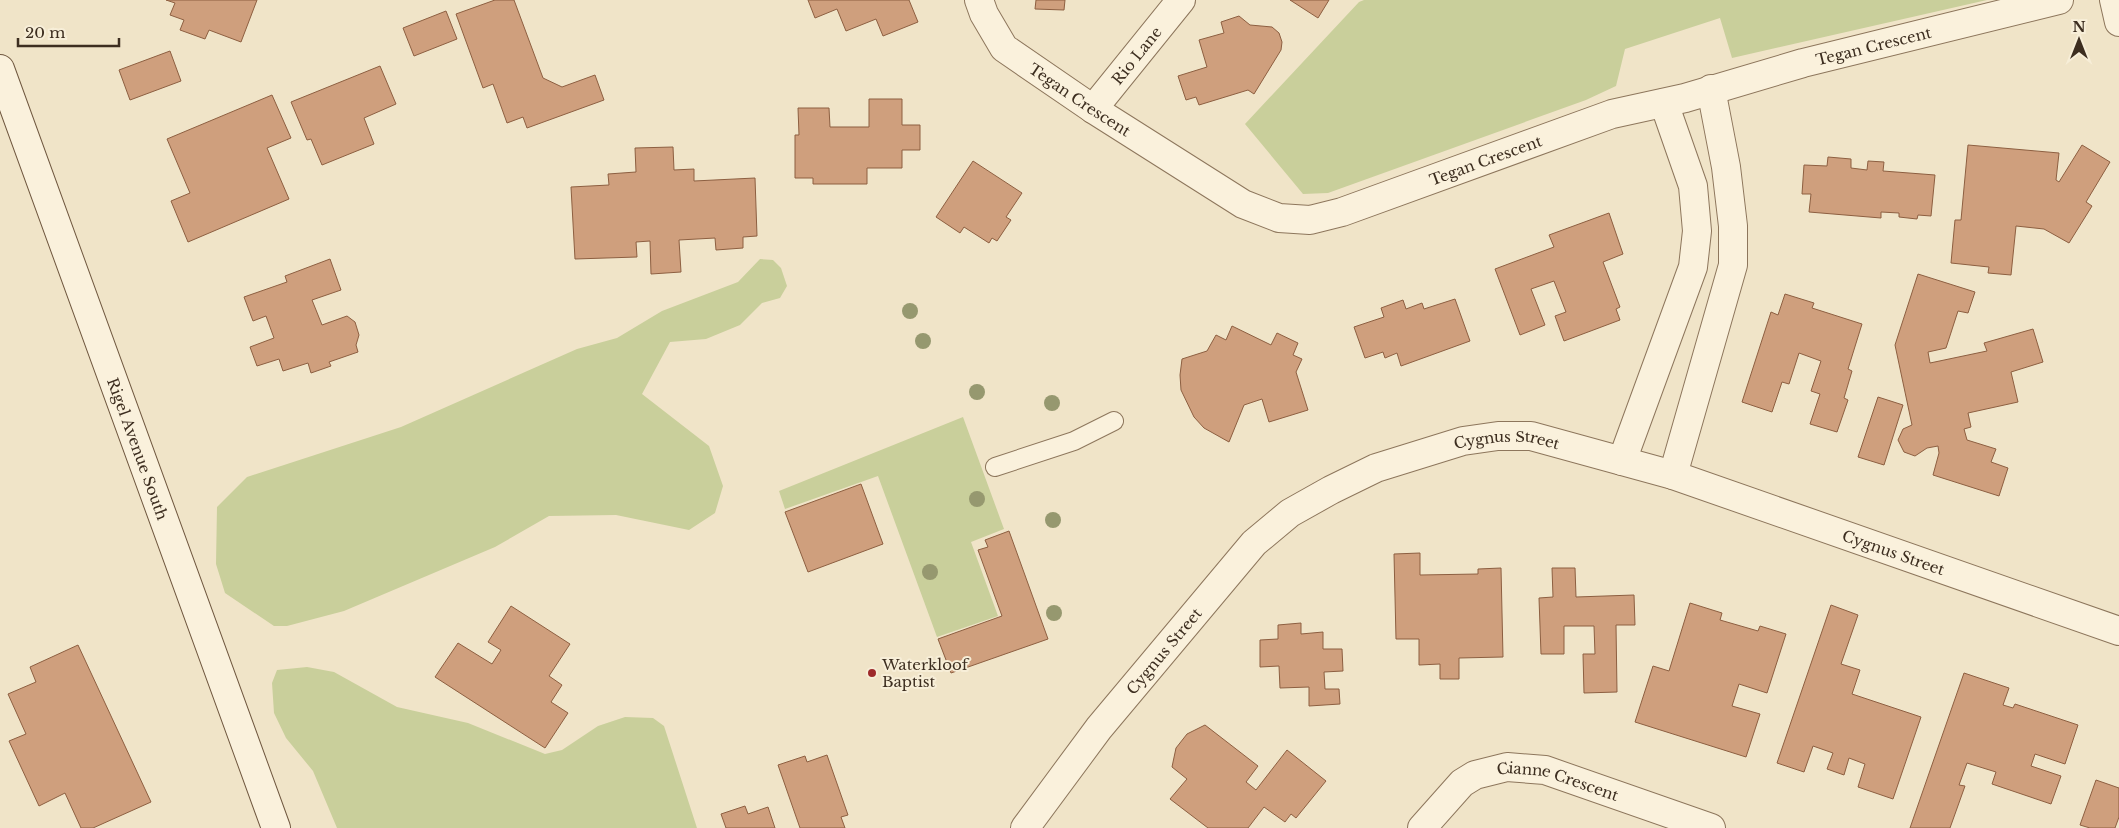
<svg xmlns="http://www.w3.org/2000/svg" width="2119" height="828" font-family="'Libre Baskerville',serif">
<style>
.green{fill:#c9cf9b}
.building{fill:#cf9f7d;stroke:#8d5f41}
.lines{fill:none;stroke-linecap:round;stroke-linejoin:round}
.service-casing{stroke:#8d765c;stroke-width:20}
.minor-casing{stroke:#8d765c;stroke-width:30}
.secondary-casing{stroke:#6f573f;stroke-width:30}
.service{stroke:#faf1dc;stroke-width:18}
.minor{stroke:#faf1dc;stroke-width:28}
.secondary{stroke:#faf1dc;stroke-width:28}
.tree{fill:#96986f}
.poi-dot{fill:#9e2a2b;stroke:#f7eed8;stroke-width:2}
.labels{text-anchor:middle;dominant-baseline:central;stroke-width:4;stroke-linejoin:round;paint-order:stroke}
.street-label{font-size:15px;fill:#3d2e20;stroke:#f7eed8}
.poi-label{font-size:15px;fill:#3d2e20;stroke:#f7eed8;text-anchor:start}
</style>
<rect width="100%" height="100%" fill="#f0e4c8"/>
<!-- green -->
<g class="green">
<polygon points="1364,0 1987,0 1732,58 1720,18 1625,49 1616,86 1586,100 1328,193 1303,194 1245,124 1359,2"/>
<polygon points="760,259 773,260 781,268 787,286 780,298 762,303 740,325 706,339 670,342 642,394 709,446 723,486 715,513 689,530 616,515 549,516 495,547 344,611 287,626 274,626 225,593 216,564 217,507 247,477 401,427 577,349 617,338 662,311 738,282"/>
<polygon points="963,417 1004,529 971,542 998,616 937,637 878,476 785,509 779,491"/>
<polygon points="307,667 334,672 397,707 468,723 545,754 562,750 598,726 625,717 653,718 664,726 697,828 337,828 313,771 286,738 274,713 272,683 277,670"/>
</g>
<!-- building -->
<g class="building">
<polygon points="166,0 257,0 241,42 209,30 205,39 180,30 184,20 170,15 175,3"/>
<polygon points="495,0 514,0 543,78 562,87 595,75 604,100 527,128 523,117 507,123 493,84 483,88 456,14"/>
<polygon points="808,0 909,0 918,22 883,36 876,19 846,31 837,9 815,18"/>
<polygon points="1036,0 1065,0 1064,10 1035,9"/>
<polygon points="1290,0 1329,0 1318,18"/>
<polygon points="446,11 457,39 414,56 403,28"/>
<polygon points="1239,16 1250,25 1272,27 1279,33 1282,42 1281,50 1254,94 1248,90 1199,105 1196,97 1186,100 1178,76 1207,67 1199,40 1224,33 1221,22"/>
<polygon points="170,51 181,81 130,100 119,70"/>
<polygon points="380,66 396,104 364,118 374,144 322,165 311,139 307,140 291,102"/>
<polygon points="272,95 291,138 267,148 289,199 188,242 171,201 190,193 167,139"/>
<polygon points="869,99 902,99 902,125 920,125 920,150 902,150 902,168 867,168 867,184 813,184 813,178 795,178 795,135 799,135 798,108 829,108 830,127 869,127"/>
<polygon points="1968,145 2059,153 2056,180 2059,182 2082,145 2110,162 2086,202 2092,206 2069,243 2044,229 2016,226 2011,275 1988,273 1989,267 1951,263 1955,220 1961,220"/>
<polygon points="673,147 674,170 694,169 694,181 755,178 757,236 743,237 743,248 716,250 715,238 679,240 681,272 651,274 650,241 636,242 637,257 575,259 571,187 609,185 608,174 636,172 635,148"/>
<polygon points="1828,157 1851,159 1851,168 1867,170 1868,161 1884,162 1883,171 1935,175 1931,216 1918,215 1917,219 1899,217 1899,213 1881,212 1881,218 1809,212 1811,194 1802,194 1804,165 1827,166"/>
<polygon points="973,161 1022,193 1006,217 1011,220 997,241 992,238 989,243 964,227 960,233 936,217"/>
<polygon points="1609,213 1623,254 1603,262 1620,307 1616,309 1620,320 1564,341 1555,316 1566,312 1554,281 1531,289 1545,325 1520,335 1495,269 1554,247 1549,235"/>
<polygon points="330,259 341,290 312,300 322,325 347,316 355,322 359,335 356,345 358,352 329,362 331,366 311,373 308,363 283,371 279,359 257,366 250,347 274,338 266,316 253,321 244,297 287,282 285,276"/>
<polygon points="1918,274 1975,292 1968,313 1958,311 1946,348 1928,352 1930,363 1987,351 1984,343 2033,329 2043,362 2011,372 2018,402 1968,413 1971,427 1964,429 1967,440 1996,449 1991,462 2008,468 1999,496 1933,475 1939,453 1938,446 1927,448 1915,456 1904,452 1898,440 1903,429 1912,425 1895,345"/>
<polygon points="1785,294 1814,303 1812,308 1862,324 1848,369 1852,371 1844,398 1848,400 1837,432 1810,424 1820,394 1811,391 1821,361 1799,353 1789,384 1782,382 1772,412 1742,402 1771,312 1778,315"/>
<polygon points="1455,299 1470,341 1401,366 1397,353 1385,358 1383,352 1365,358 1354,327 1384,317 1381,308 1403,300 1406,309 1422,303 1424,309"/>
<polygon points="1232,326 1271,345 1277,333 1298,343 1293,355 1302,359 1296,372 1308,410 1269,422 1262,399 1244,405 1229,442 1204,428 1194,417 1181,390 1180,375 1182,359 1207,351 1216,335 1226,340"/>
<polygon points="1878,397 1903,405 1884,465 1858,457"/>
<polygon points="861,484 883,544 808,572 785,512"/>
<polygon points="1009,531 1048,639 951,673 938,639 1002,616 978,550 988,547 985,540"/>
<polygon points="1420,553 1420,575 1478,574 1478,569 1501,568 1503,657 1459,658 1459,679 1440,679 1440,664 1419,665 1419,639 1396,639 1394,554"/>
<polygon points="1552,568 1575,568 1576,597 1634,595 1635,625 1616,625 1617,692 1584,693 1583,654 1595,654 1594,626 1564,626 1564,654 1541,654 1539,598 1553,597"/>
<polygon points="1690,603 1722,613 1720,620 1758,631 1760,626 1786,634 1767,693 1739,684 1732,706 1760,714 1746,757 1635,722 1653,666 1669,671"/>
<polygon points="1831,605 1858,615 1841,664 1860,670 1852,694 1921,717 1893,799 1858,787 1865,764 1849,758 1844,775 1827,769 1833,753 1813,746 1804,772 1777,763"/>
<polygon points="511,606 570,644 549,676 562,685 551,702 568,713 545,748 435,677 458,643 492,664 501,650 488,642"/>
<polygon points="1301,623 1301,634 1323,632 1323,649 1342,649 1343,671 1324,672 1325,689 1339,689 1340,704 1309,706 1309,687 1280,688 1279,666 1260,667 1260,640 1278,639 1278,625"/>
<polygon points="78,645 151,802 93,828 81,828 65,793 39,806 9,741 26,734 8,694 36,682 30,667"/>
<polygon points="1964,673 2009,688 2003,705 2013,708 2015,704 2078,725 2065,764 2035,754 2031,766 2061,776 2051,804 1992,784 1996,772 1967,763 1959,785 1965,786 1950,828 1910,828"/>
<polygon points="1205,725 1258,766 1246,782 1256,790 1287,750 1326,781 1296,818 1291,814 1285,822 1264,807 1248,828 1208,828 1170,799 1187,779 1172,767 1176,748 1187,734"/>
<polygon points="827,755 848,815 841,817 845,828 800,828 778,765 805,756 807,762"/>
<polygon points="2096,780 2119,788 2119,817 2115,828 2090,828 2080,825"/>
<polygon points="745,806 748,814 768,807 775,828 726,828 721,814"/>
</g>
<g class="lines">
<!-- service casing -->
<g class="service-casing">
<polyline id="service" points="995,467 1074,441 1114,421"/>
</g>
<!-- minor casing -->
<g class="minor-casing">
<g id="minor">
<path id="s1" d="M979,0L984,14L1004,48L1093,109L1243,204L1279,218L1310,220L1342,212L1612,114L1685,98L1803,63L2059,0"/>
<polyline points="2114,0 2119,22"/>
<path id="s2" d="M1093,109L1181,0"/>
<polyline points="1622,461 1693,267 1697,231 1693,186 1664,103"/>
<polyline points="1673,475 1733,265 1733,226 1726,167 1711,89"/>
<path id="s3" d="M1025,828L1099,728L1254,543L1290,513L1331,490L1376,468L1463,441L1498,436H1531L1673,475L2119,631"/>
<path id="s4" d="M1422,828L1462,783L1475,775L1507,767L1545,770L1711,828"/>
</g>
</g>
<!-- secondary casing -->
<g class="secondary-casing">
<g id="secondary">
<path id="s5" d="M0,69L276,828"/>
</g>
</g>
<!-- service -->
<use href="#service" class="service"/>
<!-- minor -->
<use href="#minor" class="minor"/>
<!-- secondary -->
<use href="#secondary" class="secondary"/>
</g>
<!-- trees -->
<g class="tree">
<circle cx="910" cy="311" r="8"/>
<circle cx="923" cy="341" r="8"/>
<circle cx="977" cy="392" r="8"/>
<circle cx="1052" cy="403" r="8"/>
<circle cx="977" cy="499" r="8"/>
<circle cx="1053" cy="520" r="8"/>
<circle cx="930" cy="572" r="8"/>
<circle cx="1054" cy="613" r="8"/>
</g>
<!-- markers -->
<circle class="poi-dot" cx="872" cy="673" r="5"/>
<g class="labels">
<!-- street labels -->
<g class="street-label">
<text stroke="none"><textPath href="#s1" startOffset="1000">Tegan Crescent</textPath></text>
<text stroke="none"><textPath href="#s2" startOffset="69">Rio Lane</textPath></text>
<text stroke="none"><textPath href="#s1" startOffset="146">Tegan Crescent</textPath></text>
<text stroke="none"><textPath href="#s1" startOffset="595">Tegan Crescent</textPath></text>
<text stroke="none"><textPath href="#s3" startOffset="645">Cygnus Street</textPath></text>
<text stroke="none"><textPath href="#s5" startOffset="404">Rigel Avenue South</textPath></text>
<text stroke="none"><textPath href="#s3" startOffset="1050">Cygnus Street</textPath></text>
<text stroke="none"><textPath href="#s3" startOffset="225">Cygnus Street</textPath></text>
<text stroke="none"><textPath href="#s4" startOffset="161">Cianne Crescent</textPath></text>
</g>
<!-- poi labels -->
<g class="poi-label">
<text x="882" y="664">Waterkloof<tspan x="882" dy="17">Baptist</tspan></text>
</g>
</g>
<!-- north arrow -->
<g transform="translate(2079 40)" stroke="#f7eed8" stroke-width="4" paint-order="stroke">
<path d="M0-4L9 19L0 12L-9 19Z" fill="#3d2e20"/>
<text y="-8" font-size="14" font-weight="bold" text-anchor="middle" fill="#3d2e20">N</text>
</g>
<!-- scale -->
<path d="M18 38v8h101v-8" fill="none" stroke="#3d2e20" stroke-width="2.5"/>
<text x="25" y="38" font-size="15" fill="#3d2e20" stroke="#f7eed8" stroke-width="4" paint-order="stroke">20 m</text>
</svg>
